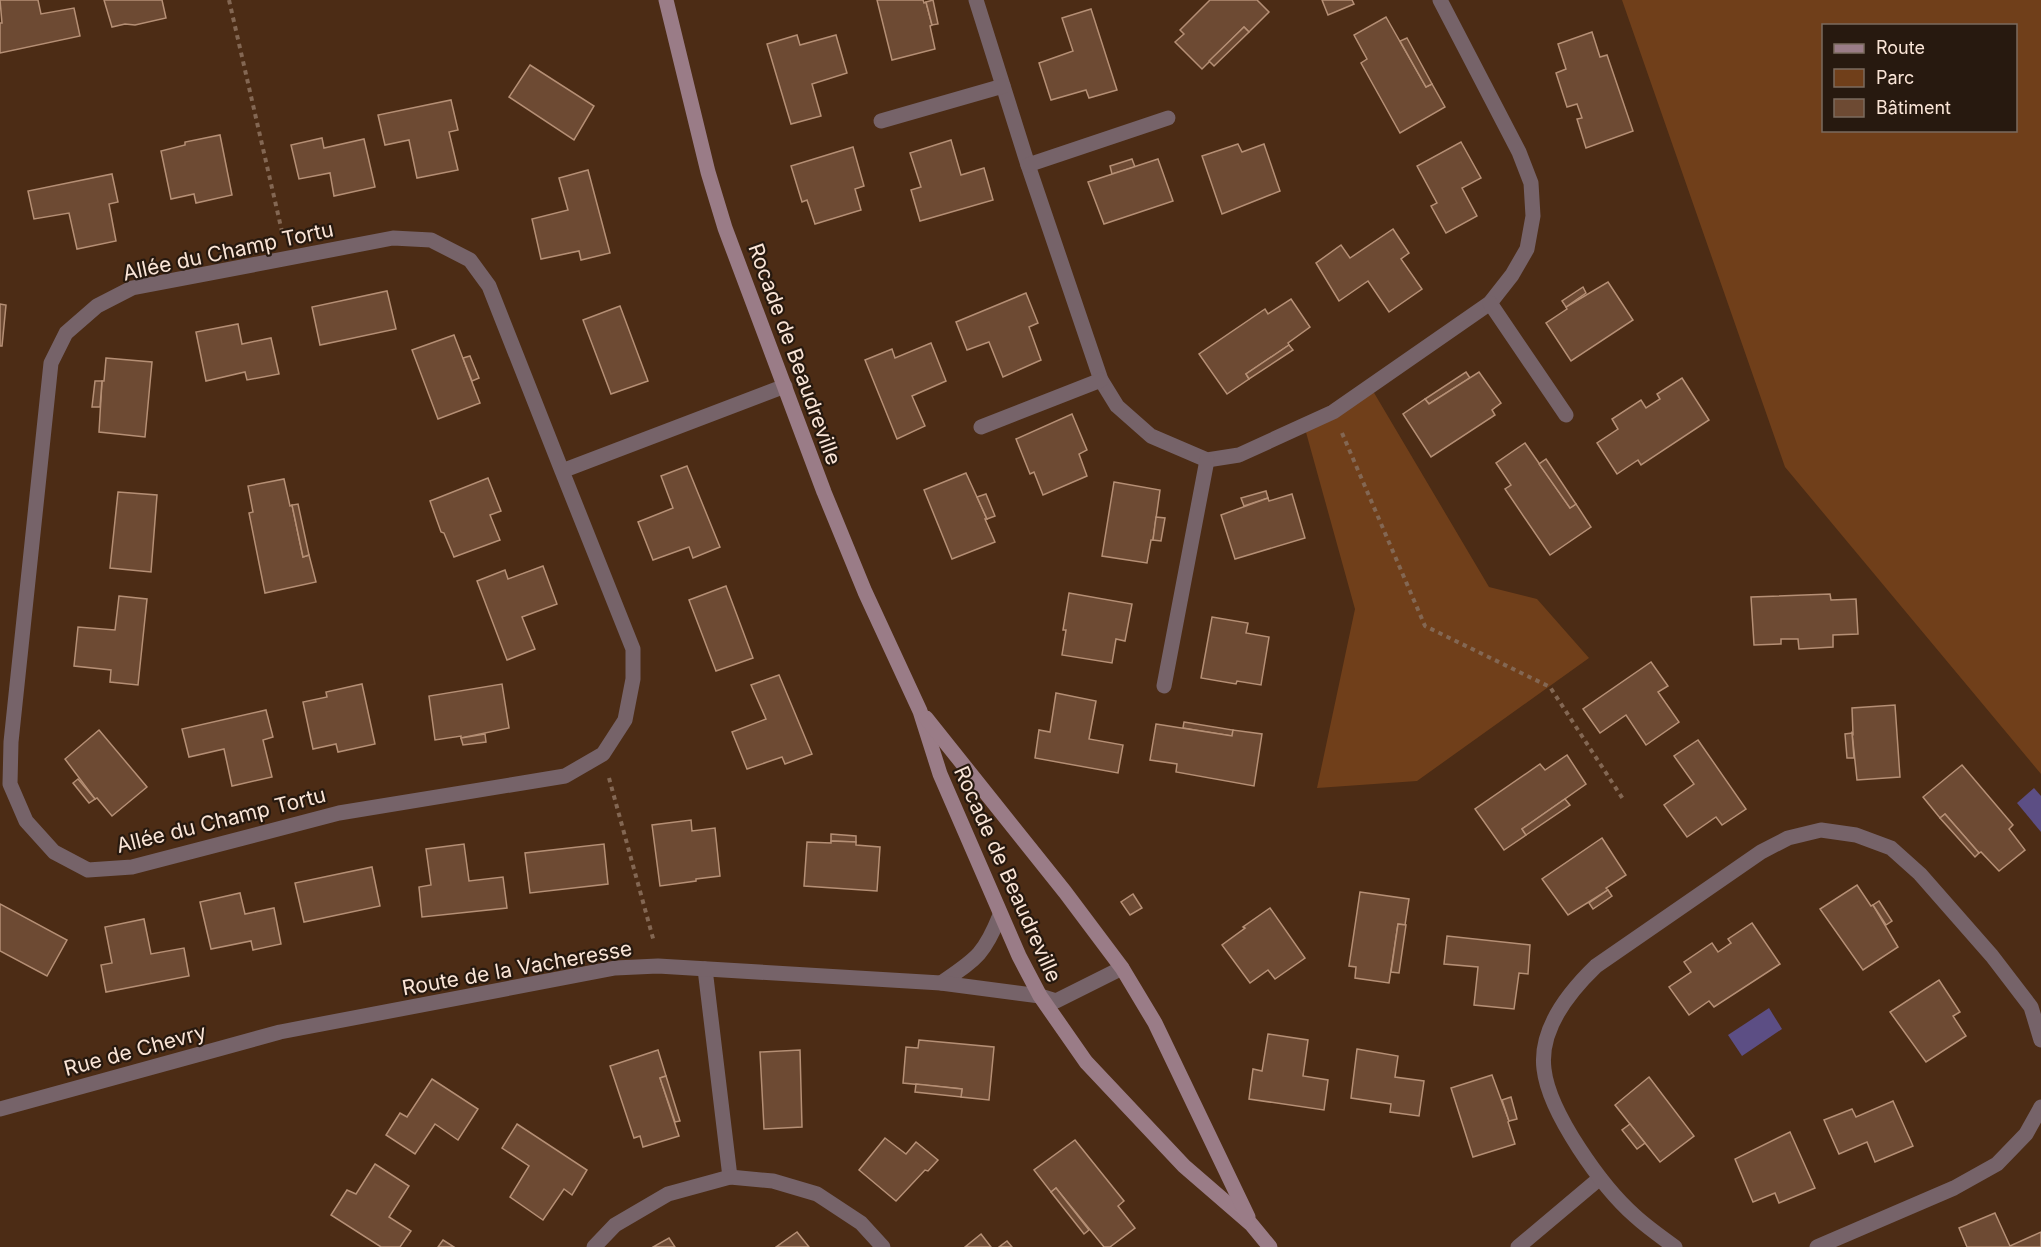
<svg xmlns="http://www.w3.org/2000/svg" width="2041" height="1247" font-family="Inter,sans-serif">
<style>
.green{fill:#703f1a;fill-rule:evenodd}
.water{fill:#5c4e84}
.building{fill:#6d4a33;stroke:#b58f75;stroke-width:1.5}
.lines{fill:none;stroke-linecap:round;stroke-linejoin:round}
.path{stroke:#836753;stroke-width:4;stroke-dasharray:4.5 4.5;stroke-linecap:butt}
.street{stroke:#766369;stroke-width:15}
.secondary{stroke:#9a7c87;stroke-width:15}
.labels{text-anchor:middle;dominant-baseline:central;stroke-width:4.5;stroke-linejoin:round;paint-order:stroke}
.street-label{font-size:21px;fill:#fae5d7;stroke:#27190f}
</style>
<rect width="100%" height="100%" fill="#4c2c15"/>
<!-- green -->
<g class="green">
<path d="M1622,0H2041V774L1785,467ZM1824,26H2016V130H1824Z"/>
<polygon points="1370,386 1489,587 1537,599 1589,658 1417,781 1317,788 1355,609 1304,425"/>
</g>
<!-- water -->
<g class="water">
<polygon points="2034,788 2041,796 2041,832 2017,803"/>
<polygon points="1769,1008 1782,1029 1742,1056 1728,1035"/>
</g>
<!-- building -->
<g class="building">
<polygon points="0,0 38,0 41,14 74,8 80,36 0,53 0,23 2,23"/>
<polygon points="104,0 162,0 166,18 135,25 125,24 112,27"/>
<polygon points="877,0 923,0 924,3 926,2 932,25 930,26 935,49 892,60"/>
<polygon points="933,0 938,24 932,25 926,2"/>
<polygon points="1210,0 1257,0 1269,12 1249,32 1244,27 1202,69 1175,42 1184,34 1180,30"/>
<polygon points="1322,0 1352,0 1354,4 1328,15"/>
<polygon points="1091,9 1117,90 1089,98 1086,90 1051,100 1039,63 1073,51 1062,18"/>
<polygon points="1386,17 1426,87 1432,84 1445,107 1400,133 1361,63 1367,59 1354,35"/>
<polygon points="1244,27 1249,32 1214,66 1209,61"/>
<polygon points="1592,32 1600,57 1607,55 1633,131 1586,148 1577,119 1582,118 1577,104 1567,107 1556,73 1566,69 1558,44"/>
<polygon points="797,35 800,45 836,35 847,73 812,84 821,116 791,124 767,44"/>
<polygon points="1407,38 1432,84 1426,87 1400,41"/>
<polygon points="530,65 594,106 574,140 509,97"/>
<polygon points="451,100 458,130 449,132 458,170 417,178 409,140 385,145 378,115"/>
<polygon points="220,135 232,195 196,203 194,194 171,199 161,151 185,145 185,142"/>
<polygon points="322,138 324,148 364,139 375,187 334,196 330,173 299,179 291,145"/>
<polygon points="951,140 961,175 984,168 993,200 920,221 911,190 921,187 910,153"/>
<polygon points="1461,142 1481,178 1462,188 1477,216 1446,233 1431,206 1437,203 1417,166"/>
<polygon points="1238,144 1242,152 1264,144 1280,191 1222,214 1202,156"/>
<polygon points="853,147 864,186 855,189 861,210 815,224 807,200 802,202 791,166"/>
<polygon points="1132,159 1135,167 1112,174 1110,166"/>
<polygon points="1158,159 1173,201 1104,224 1088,182"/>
<polygon points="588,170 610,253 581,260 579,251 541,259 532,219 568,210 559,178"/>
<polygon points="112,174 118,202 109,204 116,241 77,249 69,213 34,219 28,191"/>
<polygon points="1393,229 1409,253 1401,259 1422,289 1389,312 1368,281 1339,301 1316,263 1341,245 1350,258"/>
<polygon points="1608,282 1633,320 1571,361 1546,323 1567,309 1566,307"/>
<polygon points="1583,287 1586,293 1566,307 1562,301"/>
<polygon points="387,291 396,329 320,345 312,307"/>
<polygon points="1026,293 1038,323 1029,327 1041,360 1003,377 989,342 967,350 956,322"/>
<polygon points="1291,299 1310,327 1288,343 1289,345 1246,374 1249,379 1227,394 1199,354 1265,309 1268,314"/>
<polygon points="0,304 6,305 2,346 0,346"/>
<polygon points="620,306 648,381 611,394 583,320"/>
<polygon points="238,324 242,344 271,338 279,374 247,380 245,372 206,381 196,332"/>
<polygon points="454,335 480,403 438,419 412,350"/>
<polygon points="931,343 946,381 912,396 925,426 897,439 865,360 892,349 895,358"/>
<polygon points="1289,345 1293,350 1249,379 1246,374"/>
<polygon points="470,356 479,378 472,381 463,358"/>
<polygon points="106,358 152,362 145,437 99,432 102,381 104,381"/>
<polygon points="1466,372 1470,378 1429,404 1425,399"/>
<polygon points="1479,372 1501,403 1492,410 1495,415 1431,457 1403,414 1425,399 1429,404"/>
<polygon points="1682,378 1709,420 1641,465 1638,460 1617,474 1597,443 1618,429 1612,419 1641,400 1646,408 1660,399 1657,394"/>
<polygon points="95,381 102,381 100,407 92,407"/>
<polygon points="1072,414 1087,450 1079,454 1087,476 1043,495 1034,472 1030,474 1016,439"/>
<polygon points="1525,443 1570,508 1576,504 1591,527 1550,555 1505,489 1511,485 1496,463"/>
<polygon points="1546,459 1576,504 1570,508 1539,464"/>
<polygon points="687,466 720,547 693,558 689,547 653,560 638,522 673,508 661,476"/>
<polygon points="966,473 987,519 985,519 995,542 952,559 924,490"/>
<polygon points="488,478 501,511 490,515 500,540 454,557 444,533 441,532 430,501"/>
<polygon points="284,479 290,506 292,505 303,557 309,555 316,582 265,593 249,513 253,512 248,486"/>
<polygon points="1114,482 1160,490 1153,540 1151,540 1147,563 1102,556"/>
<polygon points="1266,491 1268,498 1244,506 1241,498"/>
<polygon points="118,492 157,495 151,572 110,568"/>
<polygon points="986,494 995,516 987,519 977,497"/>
<polygon points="1292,494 1305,538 1235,559 1221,515 1268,498 1269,501"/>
<polygon points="298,504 309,555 303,557 292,505"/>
<polygon points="1156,517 1165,518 1161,541 1153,540"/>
<polygon points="543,566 557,604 522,617 535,649 507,660 477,581 505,570 508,579"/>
<polygon points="726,586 753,658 716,671 689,600"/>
<polygon points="1069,593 1132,604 1125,641 1116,639 1112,663 1062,655 1066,630 1063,630"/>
<polygon points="1830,594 1831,600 1856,599 1858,634 1833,635 1833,647 1799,649 1798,639 1781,639 1781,644 1754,645 1751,597"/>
<polygon points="119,596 147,599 138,685 110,682 111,670 74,666 78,627 115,630"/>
<polygon points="1212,617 1248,623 1246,633 1269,637 1261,685 1237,681 1236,684 1201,678"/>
<polygon points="1651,662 1668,686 1658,692 1679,722 1646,745 1626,715 1600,733 1583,709"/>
<polygon points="779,675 812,754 785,764 782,757 747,769 732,732 766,719 751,685"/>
<polygon points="362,684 375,744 338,752 336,744 313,749 303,702 327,697 326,692"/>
<polygon points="502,684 509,728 461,738 461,736 435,740 429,696"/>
<polygon points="1056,693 1096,701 1089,739 1123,745 1118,773 1035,758 1039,730 1050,732"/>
<polygon points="1895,705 1900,777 1857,780 1852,733 1853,734 1852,708"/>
<polygon points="266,710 273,737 263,740 272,777 232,786 224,749 189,757 182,729"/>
<polygon points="1184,722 1233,730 1232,736 1183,728"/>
<polygon points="1156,724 1232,736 1233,730 1262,734 1254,786 1176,772 1177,764 1150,760"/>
<polygon points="99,730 147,787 112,816 97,798 95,799 65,759"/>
<polygon points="1852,733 1854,758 1847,758 1845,734"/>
<polygon points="485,734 486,742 463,745 461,738"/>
<polygon points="1698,740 1746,809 1722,825 1716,817 1687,837 1664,805 1694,784 1674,756"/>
<polygon points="1567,755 1586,784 1522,829 1526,835 1504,850 1475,809 1540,764 1545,770"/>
<polygon points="1962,765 2013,825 2009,829 2025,850 1999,871 1981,852 1979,853 1945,814 1940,818 1923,797"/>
<polygon points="78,779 95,799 89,803 73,783"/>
<polygon points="1565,799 1570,805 1526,835 1522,829"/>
<polygon points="1945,814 1979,853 1975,857 1940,818"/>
<polygon points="691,820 692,831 715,828 720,876 696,879 696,881 660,886 652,825"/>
<polygon points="831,834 856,836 856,842 831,841"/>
<polygon points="1602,838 1626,875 1606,888 1608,890 1568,915 1542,879"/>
<polygon points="831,841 856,842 856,845 880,847 877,891 804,886 807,842 831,843"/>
<polygon points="464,844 469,881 503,877 507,908 422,917 419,887 431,885 426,849"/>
<polygon points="604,844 608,884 530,893 525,853"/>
<polygon points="372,867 380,906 304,922 295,883"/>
<polygon points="1857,885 1871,906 1873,905 1898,947 1863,970 1820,909"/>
<polygon points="1608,890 1612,896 1593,909 1589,903"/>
<polygon points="1360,892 1409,899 1405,925 1398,924 1389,983 1355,978 1356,967 1349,966"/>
<polygon points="240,893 245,914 274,908 281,944 253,950 251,941 211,949 200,902"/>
<polygon points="1133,894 1142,908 1130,915 1121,902"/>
<polygon points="1879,901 1892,921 1886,925 1873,905"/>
<polygon points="0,904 67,940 47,976 0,951"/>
<polygon points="1270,908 1305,958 1275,979 1268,970 1250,983 1222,945 1245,928 1243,927"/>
<polygon points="144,919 151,954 184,948 189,976 106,992 101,965 112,963 105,927"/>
<polygon points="1752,923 1780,964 1714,1007 1709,1001 1689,1015 1669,987 1691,972 1684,962 1712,943 1718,952 1731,943 1728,939"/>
<polygon points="1398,924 1406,925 1399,973 1391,972"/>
<polygon points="1447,936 1530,945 1528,974 1519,973 1514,1009 1474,1005 1478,967 1444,964"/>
<polygon points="1939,980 1960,1012 1953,1016 1966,1036 1926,1062 1890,1012"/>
<polygon points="1268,1034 1308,1040 1303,1076 1328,1080 1324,1110 1249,1099 1253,1069 1262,1071"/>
<polygon points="919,1040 994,1047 989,1100 961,1097 962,1089 903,1083 906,1047 918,1048"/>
<polygon points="1357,1049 1398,1056 1395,1077 1424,1081 1419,1116 1390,1112 1391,1104 1351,1098"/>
<polygon points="658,1050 666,1076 660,1078 679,1136 643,1147 640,1136 634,1138 610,1066"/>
<polygon points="800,1050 802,1127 764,1129 760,1052"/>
<polygon points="1492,1075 1509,1121 1508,1122 1515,1144 1473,1157 1451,1088"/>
<polygon points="666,1076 680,1121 675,1122 660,1078"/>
<polygon points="1649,1077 1694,1136 1660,1162 1615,1105"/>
<polygon points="432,1079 478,1109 458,1140 435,1124 415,1154 386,1135 400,1113 407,1117"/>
<polygon points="916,1084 962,1089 961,1097 915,1092"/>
<polygon points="1511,1097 1517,1119 1509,1121 1502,1100"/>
<polygon points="1893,1101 1913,1146 1875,1162 1867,1142 1839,1154 1824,1120 1852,1109 1856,1117"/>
<polygon points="517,1124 587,1170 572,1195 564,1189 543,1220 510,1197 529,1166 502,1148"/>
<polygon points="1630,1124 1645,1143 1637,1149 1622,1130"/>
<polygon points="1790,1132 1815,1188 1779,1203 1775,1193 1753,1202 1735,1159"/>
<polygon points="885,1138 906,1154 916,1142 938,1160 928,1171 925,1170 896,1201 859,1170"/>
<polygon points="1075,1140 1124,1201 1118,1206 1135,1228 1110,1247 1104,1247 1056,1188 1051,1192 1034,1170"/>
<polygon points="375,1164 409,1186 389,1217 411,1231 400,1247 381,1247 331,1215 347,1190 356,1194"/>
<polygon points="1056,1188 1089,1230 1084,1234 1051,1192"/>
<polygon points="1995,1213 2010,1246 2041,1232 2041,1247 1967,1247 1959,1228"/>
<polygon points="797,1232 809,1247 776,1247"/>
<polygon points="981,1234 991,1247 965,1247"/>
<polygon points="669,1238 675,1247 653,1247"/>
<polygon points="443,1240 454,1247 438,1247"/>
<polygon points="1007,1241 1012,1247 999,1247"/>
</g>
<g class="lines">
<!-- path -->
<g class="path">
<polyline points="229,0 283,236"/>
<polyline points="1342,433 1425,626 1550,687 1623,799"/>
<polyline points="609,778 654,942"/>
</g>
<!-- street -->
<g class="street">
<polyline points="976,0 1028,165 1101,380 1117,406 1151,436 1207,460 1239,455 1333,412 1490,303 1512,275 1527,249 1533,216 1531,183 1519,152 1440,0"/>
<polyline points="881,121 1003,86"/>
<polyline points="1028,165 1168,118"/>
<polyline points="1490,303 1566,415"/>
<polyline points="981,427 1101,380"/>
<polyline points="562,471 489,286 470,260 431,240 393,238 132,288 97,306 66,333 51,363 11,742 10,784 26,821 54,852 88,870 132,867 339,813 565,776 603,754 625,720 633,679 633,649 562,471 785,386"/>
<polyline points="1164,686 1207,460"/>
<polyline points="705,969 730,1177"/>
<path d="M941,983C976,959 984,955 1000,915"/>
<polyline points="0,1109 280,1032 615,968 658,966 941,983 1040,996 1056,1001 1122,968"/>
<polyline points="594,1247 615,1225 668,1194 730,1177 773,1181 817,1194 861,1223 883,1247"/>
<polyline points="1518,1247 1600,1178"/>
<path d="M1675,1247C1661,1237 1647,1227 1635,1216C1602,1187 1549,1113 1544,1069C1539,1029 1570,991 1596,966L1761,852L1788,838L1821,830L1856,835L1891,848L1920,874L1992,956L2031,1007L2041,1040"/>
<polyline points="1817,1247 1954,1188 1997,1164 2026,1134 2041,1107"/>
</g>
<!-- secondary -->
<g class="secondary">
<polyline points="666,0 708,172 725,228 824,492 865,592 920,711 940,774 1019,956 1040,996 1086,1062 1184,1166 1251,1224 1270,1247"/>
<polyline points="926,718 1065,892 1122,968 1155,1023 1248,1217"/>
</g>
</g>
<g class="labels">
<!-- street labels -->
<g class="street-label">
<text transform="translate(228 251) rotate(-12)">Allée du Champ Tortu</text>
<text transform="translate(795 354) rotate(70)">Rocade de Beaudreville</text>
<text transform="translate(221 820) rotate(-14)">Allée du Champ Tortu</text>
<text transform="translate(1008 874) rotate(66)">Rocade de Beaudreville</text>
<text transform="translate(517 968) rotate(-10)">Route de la Vacheresse</text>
<text transform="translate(135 1050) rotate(-15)">Rue de Chevry</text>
</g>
</g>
<!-- legend -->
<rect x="1822" y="24" width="195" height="108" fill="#27190f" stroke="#7b6b5f" stroke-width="1.5"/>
<rect x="1834" y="44" width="30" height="9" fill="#9a7c87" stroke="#7b6b5f" stroke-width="1.5"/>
<text x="1876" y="54" font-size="18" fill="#fae5d7">Route</text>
<rect x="1834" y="69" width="30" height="18" fill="#703f1a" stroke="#7b6b5f" stroke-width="1.5"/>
<text x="1876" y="84" font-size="18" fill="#fae5d7">Parc</text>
<rect x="1834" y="99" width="30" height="18" fill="#6d4a33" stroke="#7b6b5f" stroke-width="1.5"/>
<text x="1876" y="114" font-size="18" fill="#fae5d7">Bâtiment</text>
</svg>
